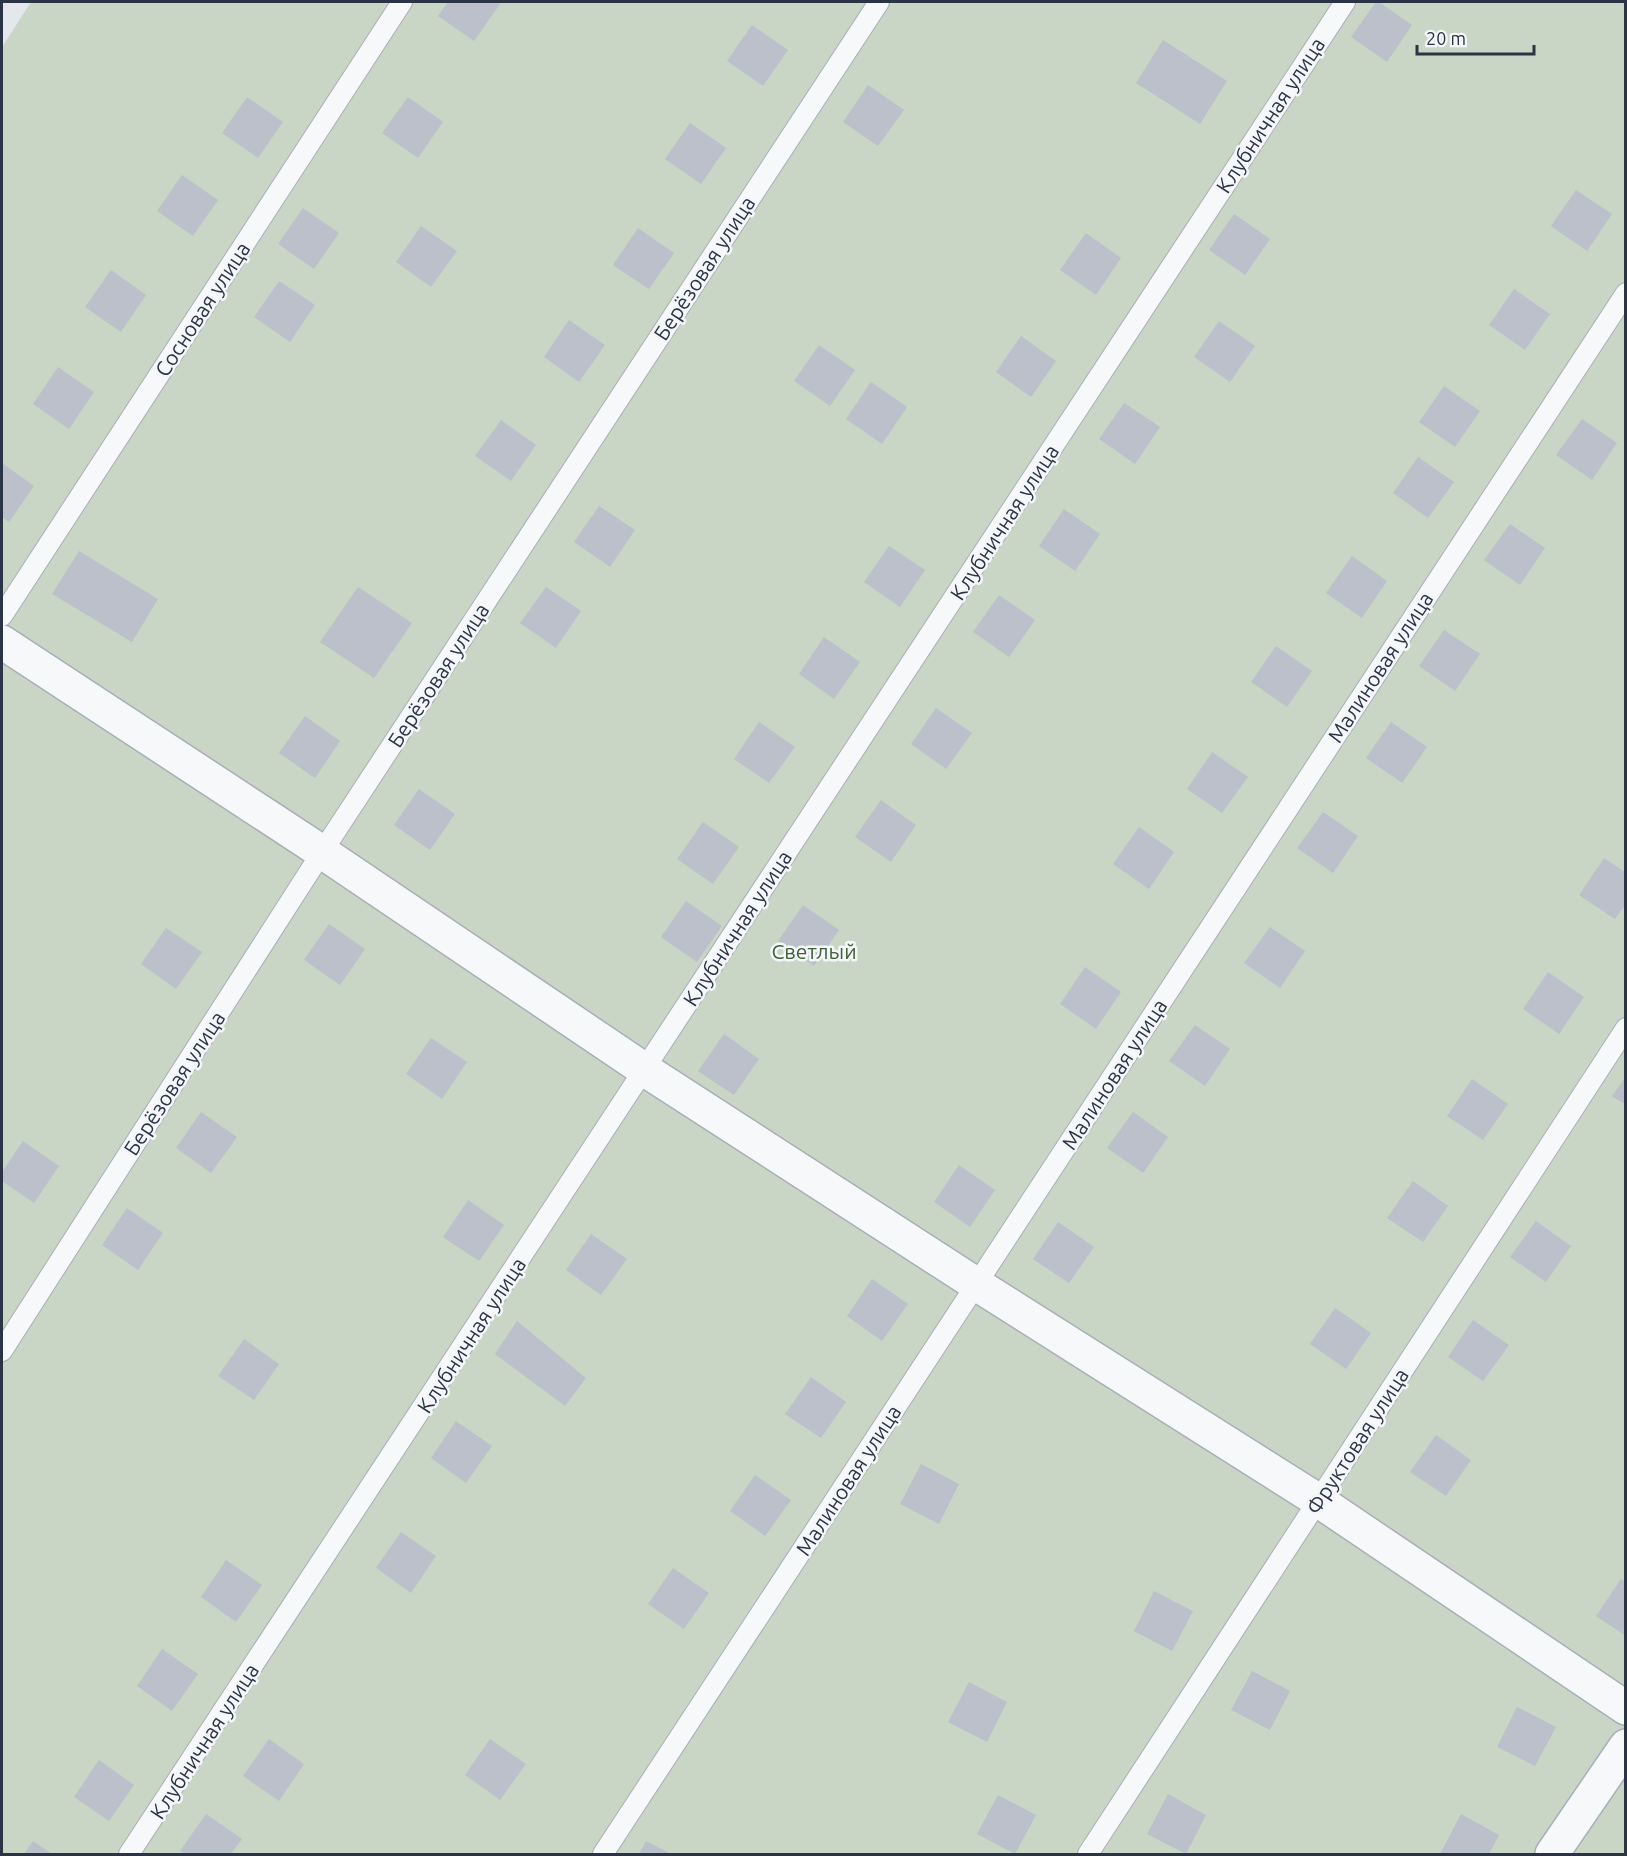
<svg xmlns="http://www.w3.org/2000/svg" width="1627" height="1856" font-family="Ubuntu,sans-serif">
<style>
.green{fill:#c9d6c5}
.building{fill:#bbc0ca}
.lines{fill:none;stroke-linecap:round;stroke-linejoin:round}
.service-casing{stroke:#a9aeb7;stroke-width:22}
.minor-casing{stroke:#a9aeb7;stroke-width:36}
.service{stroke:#f7f8fa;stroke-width:20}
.minor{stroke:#f7f8fa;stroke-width:33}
.labels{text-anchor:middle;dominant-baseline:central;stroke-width:5;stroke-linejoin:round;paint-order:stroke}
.street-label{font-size:21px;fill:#2b3445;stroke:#f4f6f9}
.park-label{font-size:21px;fill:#3f6138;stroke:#f4f6f9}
</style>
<rect width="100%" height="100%" fill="#e4e7ec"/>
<!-- green -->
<polygon class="green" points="31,2 1625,2 1625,1854 2,1854 2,47"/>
<!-- building -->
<g class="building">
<polygon points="448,2 496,2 500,4 474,41 438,16"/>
<polygon points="1376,2 1379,2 1412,25 1387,62 1351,37"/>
<polygon points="752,25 788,50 763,86 727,61"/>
<polygon points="1163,40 1227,81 1200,124 1136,83"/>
<polygon points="868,85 904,110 878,146 843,122"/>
<polygon points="247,97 283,122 258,158 222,133"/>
<polygon points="408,97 443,122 418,158 382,133"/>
<polygon points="690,123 726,148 701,184 665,159"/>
<polygon points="182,175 218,200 193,236 157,211"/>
<polygon points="1576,190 1612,214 1587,251 1551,226"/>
<polygon points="303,208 339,233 314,269 278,244"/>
<polygon points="1234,214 1270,239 1245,275 1209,250"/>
<polygon points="421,226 457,251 431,287 396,262"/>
<polygon points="638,228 674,253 649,289 613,265"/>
<polygon points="1086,233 1121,258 1096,295 1060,270"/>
<polygon points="111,270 146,295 121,332 85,307"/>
<polygon points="279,281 315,305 290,342 254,317"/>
<polygon points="1514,289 1550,314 1525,350 1489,325"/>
<polygon points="569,320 605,345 579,382 544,357"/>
<polygon points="1219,321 1255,346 1230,382 1194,357"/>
<polygon points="1021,336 1056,361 1031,397 996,372"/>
<polygon points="819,345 855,370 830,406 794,381"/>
<polygon points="58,367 94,392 69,429 33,404"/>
<polygon points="871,382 907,407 882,444 846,419"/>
<polygon points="1444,386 1480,411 1455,447 1419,422"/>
<polygon points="1124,403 1160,427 1135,464 1099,439"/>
<polygon points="1582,419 1617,443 1592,480 1556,455"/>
<polygon points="501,420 536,445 511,481 475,456"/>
<polygon points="1418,457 1454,482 1428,518 1393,493"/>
<polygon points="2,463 34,486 9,522 2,517"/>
<polygon points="599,506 635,530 610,567 574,542"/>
<polygon points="1064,509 1100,534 1075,571 1039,546"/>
<polygon points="1510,524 1545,548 1520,585 1484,560"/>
<polygon points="889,546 925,570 900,607 864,582"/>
<polygon points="79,551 158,599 132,642 52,594"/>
<polygon points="1352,556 1387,581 1362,618 1326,593"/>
<polygon points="358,587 412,623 374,678 320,642"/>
<polygon points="546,587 581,611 556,648 520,623"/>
<polygon points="999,595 1035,620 1009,657 973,632"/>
<polygon points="1444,630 1480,654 1455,691 1419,666"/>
<polygon points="824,637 860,662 834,699 799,674"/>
<polygon points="1276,646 1312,671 1287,707 1251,682"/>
<polygon points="936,708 972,733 946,769 911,744"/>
<polygon points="305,716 340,741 315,778 279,753"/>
<polygon points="759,722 795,747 769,783 734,759"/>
<polygon points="1391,722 1427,747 1402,783 1366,758"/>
<polygon points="1212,752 1248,777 1222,813 1187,789"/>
<polygon points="419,789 455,814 430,850 394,825"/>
<polygon points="881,800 916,825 891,862 855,837"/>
<polygon points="1323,812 1358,836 1333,873 1297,848"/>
<polygon points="703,822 739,847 713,884 677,859"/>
<polygon points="1139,827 1174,852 1149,889 1113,864"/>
<polygon points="1604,858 1626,873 1626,904 1615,919 1579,895"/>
<polygon points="686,901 722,926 697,962 661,937"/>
<polygon points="803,905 839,930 814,966 778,941"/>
<polygon points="329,924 365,949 340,985 304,960"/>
<polygon points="1270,927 1305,951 1280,988 1244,963"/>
<polygon points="166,928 202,952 176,989 141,964"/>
<polygon points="1085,967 1121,992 1096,1029 1060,1004"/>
<polygon points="1548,972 1584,997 1559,1034 1523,1009"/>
<polygon points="1195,1025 1230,1049 1205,1086 1169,1061"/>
<polygon points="724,1034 759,1059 734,1095 698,1071"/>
<polygon points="431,1038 467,1062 442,1099 406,1074"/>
<polygon points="1626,1076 1626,1105 1612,1096"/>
<polygon points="1472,1079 1508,1104 1483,1140 1447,1116"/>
<polygon points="201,1112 237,1137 211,1173 176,1148"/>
<polygon points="1133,1112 1168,1137 1143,1173 1107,1148"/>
<polygon points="23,1141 59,1166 34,1203 2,1181 2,1172"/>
<polygon points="959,1165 995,1190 970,1227 934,1202"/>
<polygon points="1413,1181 1448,1206 1423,1242 1387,1218"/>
<polygon points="468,1200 504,1225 479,1261 443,1237"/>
<polygon points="127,1208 163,1233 138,1270 102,1245"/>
<polygon points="1536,1221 1571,1246 1546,1282 1510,1257"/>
<polygon points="1058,1222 1094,1247 1069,1283 1033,1259"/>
<polygon points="591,1234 627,1259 601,1295 566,1270"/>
<polygon points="872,1279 908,1304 882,1341 847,1316"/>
<polygon points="1335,1308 1371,1333 1346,1369 1310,1344"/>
<polygon points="1473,1320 1509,1345 1483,1381 1448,1357"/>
<polygon points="517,1321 586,1378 565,1406 495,1354"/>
<polygon points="244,1339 279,1364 254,1400 218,1376"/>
<polygon points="811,1377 846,1402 821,1438 785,1414"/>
<polygon points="456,1421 492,1446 466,1483 431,1458"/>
<polygon points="1436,1435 1471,1460 1446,1496 1410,1472"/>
<polygon points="921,1464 959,1484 939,1524 900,1504"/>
<polygon points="755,1475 791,1500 765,1536 730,1511"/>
<polygon points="401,1532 436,1556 411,1593 376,1568"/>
<polygon points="226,1560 262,1585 236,1622 201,1597"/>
<polygon points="673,1568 709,1593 684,1629 648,1604"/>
<polygon points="1621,1579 1626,1582 1626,1636 1596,1616"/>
<polygon points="1154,1591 1193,1611 1172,1651 1134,1631"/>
<polygon points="162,1649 198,1674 172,1711 137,1686"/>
<polygon points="1252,1671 1290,1691 1270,1730 1231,1710"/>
<polygon points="969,1682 1007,1702 987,1742 948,1722"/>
<polygon points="1517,1707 1556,1727 1535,1766 1497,1747"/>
<polygon points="269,1739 304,1764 279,1801 243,1776"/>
<polygon points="490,1739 526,1764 500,1800 465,1775"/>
<polygon points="99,1760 134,1785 109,1821 74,1797"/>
<polygon points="1168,1794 1206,1815 1186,1854 1147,1834"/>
<polygon points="998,1795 1036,1815 1015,1854 977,1834"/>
<polygon points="206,1814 242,1839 231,1854 186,1854 180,1851"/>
<polygon points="1461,1814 1499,1835 1489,1854 1440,1854"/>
<polygon points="33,1841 52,1854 24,1854"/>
<polygon points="646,1841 671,1854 639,1854"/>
</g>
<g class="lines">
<!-- service casing -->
<g class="service-casing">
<g id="service">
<polyline points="2,616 402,2"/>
<polyline points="2,1351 322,852 879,2"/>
<polyline points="129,1854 1345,2"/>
<polyline points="603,1854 1626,293"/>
<polyline points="1088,1854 1626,1028"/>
</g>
</g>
<!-- minor casing -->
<g class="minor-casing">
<g id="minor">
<polyline points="2,642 322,852 645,1070 976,1284 1319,1501 1626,1708"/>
<polyline points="1552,1854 1626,1746"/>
</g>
</g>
<!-- service -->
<use href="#service" class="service"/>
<!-- minor -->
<use href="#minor" class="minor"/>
</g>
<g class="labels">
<!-- street labels -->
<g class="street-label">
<text transform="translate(1270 115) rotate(-57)">Клубничная улица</text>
<text transform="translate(704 268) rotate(-57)">Берёзовая улица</text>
<text transform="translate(202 309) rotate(-57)">Сосновая улица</text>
<text transform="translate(1004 522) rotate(-57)">Клубничная улица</text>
<text transform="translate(1380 667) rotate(-57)">Малиновая улица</text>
<text transform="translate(438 675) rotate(-57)">Берёзовая улица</text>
<text transform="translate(737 928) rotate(-57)">Клубничная улица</text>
<text transform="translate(1114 1074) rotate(-57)">Малиновая улица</text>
<text transform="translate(174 1083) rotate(-57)">Берёзовая улица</text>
<text transform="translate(471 1335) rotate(-57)">Клубничная улица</text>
<text transform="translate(1357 1441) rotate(-57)">Фруктовая улица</text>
<text transform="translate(848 1480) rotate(-57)">Малиновая улица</text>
<text transform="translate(204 1741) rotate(-57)">Клубничная улица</text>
</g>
<!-- park labels -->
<g class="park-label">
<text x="814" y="951">Светлый</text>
</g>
</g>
<!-- border -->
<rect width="1627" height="1856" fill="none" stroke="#2b3445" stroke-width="6"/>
<!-- scale -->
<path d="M1417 45v9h117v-9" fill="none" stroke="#2b3445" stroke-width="3"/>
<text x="1426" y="45" font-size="18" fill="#2b3445" stroke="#f4f6f9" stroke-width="4.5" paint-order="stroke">20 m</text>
</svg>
